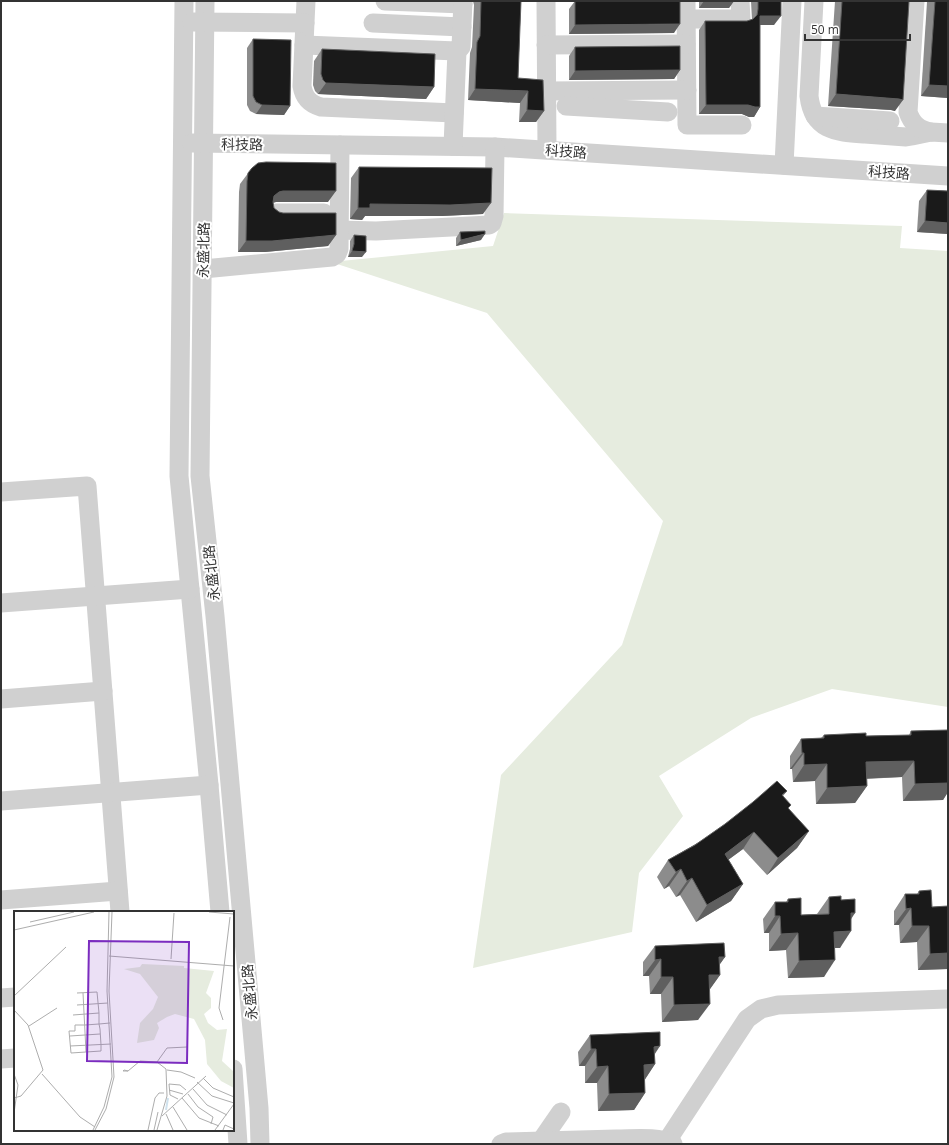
<svg xmlns="http://www.w3.org/2000/svg" width="949" height="1145" font-family="'Open Sans','Noto Sans SC',sans-serif">
<style>
.green{fill:#e6ecdf}
.lines{fill:none;stroke-linecap:round;stroke-linejoin:round}
.minor{stroke:#d0d0d0;stroke-width:19}
.wall{fill:#8c8c8c}
.shaded-wall{fill:#5f5f5f}
.building{fill:#1a1a1a;stroke:#5f5f5f}
.labels{text-anchor:middle;dominant-baseline:central;stroke-width:4;stroke-linejoin:round;paint-order:stroke}
.street-label{font-size:14px;fill:#333;stroke:#fff}
.inset-river{fill:none;stroke:#cfe2ee;stroke-width:2}
.inset-road{fill:none;stroke:#adadad;stroke-width:1}
.view{fill:#7b2cbf;fill-opacity:0.15;stroke:#7b2cbf;stroke-width:2}
.inset-edge{fill:none;stroke:#333;stroke-width:2}
</style>
<rect width="100%" height="100%" fill="#fff"/>
<!-- green -->
<polygon class="green" points="504,213 902,226 900,248 948,251 948,707 832,689 751,718 659,776 683,816 639,873 632,932 473,968 501,775 622,645 663,521 487,313 331,262 493,246"/>
<g class="lines">
<!-- minor -->
<g class="minor">
<polyline points="184,1 179,476 209,785 220,912"/>
<polyline points="205,1 200,476 215,616 259,1108 260,1144"/>
<path d="M306,1L302,86C304,98 310,104 321,107L454,113"/>
<polyline points="385,1 463,4"/>
<polyline points="546,1 547,149"/>
<polyline points="686,1 687,125 742,125"/>
<path d="M814,1L809,96C813,131 836,132 865,134C879,135 892,136 906,137L912,136L931,132L948,133"/>
<path d="M915,1L908,112C912,124 919,130 931,132"/>
<polyline points="686,19 741,19 740,1"/>
<polyline points="192,22 305,23"/>
<polyline points="373,23 462,27"/>
<polyline points="304,45 457,51 461,47 463,1"/>
<polyline points="546,45 686,44"/>
<polyline points="546,91 687,90"/>
<polyline points="566,106 668,112"/>
<polyline points="815,116 890,121"/>
<polyline points="192,143 495,147 948,176"/>
<polyline points="453,146 457,51"/>
<polyline points="784,165 792,1"/>
<polyline points="276,213 324,213"/>
<polyline points="339,230 376,231 489,225 492,223 494,216 495,147"/>
<polyline points="203,269 332,257 337,254 339,249 340,145"/>
<polyline points="1,492 87,486 120,912"/>
<polyline points="1,603 190,589"/>
<polyline points="1,699 103,691"/>
<polyline points="1,801 209,785"/>
<polyline points="1,900 118,891"/>
<polyline points="1,998 15,997"/>
<polyline points="1,1059 15,1058"/>
<polyline points="233,1069 238,1144"/>
<polyline points="541,1141 561,1112"/>
<polyline points="667,1141 747,1019 761,1009 778,1005 947,999"/>
<path d="M501,1144L506,1142C543,1141 579,1140 616,1139C634,1139 657,1136 673,1144"/>
</g>
</g>
<!-- wall -->
<g class="wall">
<polygon points="473,1 521,1 518,78 544,111 536,122 519,122 520,103 468,100 470,53 472,47 474,5"/>
<polygon points="575,1 674,33 569,34 569,9"/>
<polygon points="699,1 734,1 729,8 699,8"/>
<polygon points="751,1 781,1 774,25 760,25 760,107 754,117 749,117 742,114 699,114 699,30 705,21 747,21 752,20"/>
<polygon points="835,1 909,1 895,111 891,110 828,106"/>
<polygon points="928,1 948,1 948,98 921,96 927,2"/>
<polygon points="253,39 290,106 284,115 256,114 250,111 247,105 247,48"/>
<polygon points="575,47 680,70 674,79 569,80 569,56"/>
<polygon points="322,49 434,87 426,99 318,94 315,91 313,85 314,61"/>
<polygon points="359,167 483,214 442,216 365,216 362,220 350,219 351,178"/>
<polygon points="252,168 328,202 276,202 273,203 274,208 279,212 336,235 328,246 265,252 238,252 239,192 240,184"/>
<polygon points="927,190 948,191 948,234 917,232 919,201"/>
<polygon points="460,232 481,240 456,246 456,238"/>
<polygon points="354,235 362,257 348,257 350,249 350,241"/>
<polygon points="948,730 948,792 943,800 903,801 902,777 866,779 867,786 855,803 816,804 815,781 793,782 792,769 790,769 790,756 801,739 821,738 824,735 866,736 909,735 911,731"/>
<polygon points="787,791 783,796 788,809 809,831 797,848 767,875 743,849 728,860 743,884 731,901 696,922 680,895 676,897 669,886 664,889 657,877 668,860"/>
<polygon points="919,891 932,907 948,906 948,905 948,969 918,970 917,942 900,943 899,925 894,925 894,911 905,894 917,894"/>
<polygon points="829,897 841,900 851,920 840,948 835,948 824,977 788,978 786,950 769,951 769,933 764,933 763,919 775,902 786,902 788,899 801,915 817,914"/>
<polygon points="655,946 725,957 719,965 720,975 709,990 698,1020 662,1022 661,994 650,994 649,976 643,976 643,962"/>
<polygon points="590,1035 655,1054 655,1064 645,1079 645,1093 634,1110 598,1111 597,1083 585,1083 585,1066 579,1066 578,1052"/>
</g>
<!-- shaded-wall -->
<g class="shaded-wall">
<polygon points="704,1 734,1 729,8 699,8"/>
<polygon points="760,16 781,16 774,25 753,25"/>
<polygon points="680,24 674,33 569,34 575,25"/>
<polygon points="680,70 674,79 569,80 575,71"/>
<polygon points="326,83 434,87 426,99 318,94"/>
<polygon points="929,85 948,86 948,98 921,96"/>
<polygon points="475,89 528,91 520,103 468,100"/>
<polygon points="836,94 899,99 903,100 895,111 891,110 828,106"/>
<polygon points="262,105 290,106 284,115 256,114"/>
<polygon points="706,105 748,105 760,107 754,117 749,117 742,114 699,114"/>
<polygon points="527,110 544,111 536,122 519,122"/>
<polygon points="283,191 336,191 328,202 276,202 271,203 274,196 279,192"/>
<polygon points="491,203 483,214 442,216 365,216 362,220 350,219 358,208 370,204"/>
<polygon points="925,221 948,223 948,234 917,232"/>
<polygon points="485,234 481,240 456,246 461,240"/>
<polygon points="336,235 328,246 265,252 238,252 246,241"/>
<polygon points="352,251 366,252 362,257 348,257"/>
<polygon points="802,753 804,753 792,769 790,769"/>
<polygon points="914,761 902,777 854,779 866,762"/>
<polygon points="827,764 815,781 793,782 804,765"/>
<polygon points="948,783 948,792 943,800 903,801 915,784"/>
<polygon points="867,786 855,803 816,804 827,788"/>
<polygon points="809,831 797,848 767,875 778,858"/>
<polygon points="754,832 743,849 713,871 725,854"/>
<polygon points="681,869 669,886 664,889 676,872"/>
<polygon points="692,878 680,895 676,897 687,881"/>
<polygon points="743,884 731,901 696,922 707,905"/>
<polygon points="911,908 899,925 894,925 906,909"/>
<polygon points="851,913 855,913 844,930"/>
<polygon points="775,916 780,916 769,933 764,933"/>
<polygon points="912,926 929,926 917,942 900,943"/>
<polygon points="851,931 840,948 822,948 834,932"/>
<polygon points="798,933 786,950 769,951 781,934"/>
<polygon points="948,953 948,969 918,970 930,954"/>
<polygon points="719,957 725,957 713,974"/>
<polygon points="661,959 649,976 643,976 655,960"/>
<polygon points="835,960 824,977 788,978 799,961"/>
<polygon points="709,975 720,975 708,992"/>
<polygon points="661,977 673,977 661,994 650,994"/>
<polygon points="710,1004 698,1020 662,1022 674,1005"/>
<polygon points="660,1046 649,1063 654,1047"/>
<polygon points="591,1049 596,1049 585,1066 579,1066"/>
<polygon points="655,1064 644,1081 644,1065"/>
<polygon points="608,1066 597,1083 585,1083 597,1067"/>
<polygon points="645,1093 634,1110 598,1111 609,1094"/>
</g>
<!-- building -->
<g class="building">
<polygon points="481,1 521,1 518,78 543,80 544,111 527,110 528,91 475,89 477,42 480,36"/>
<polygon points="575,1 680,1 680,24 575,25"/>
<polygon points="758,1 781,1 781,16 760,16 760,107 755,107 748,105 706,105 705,21 747,21 753,19 757,15 758,9"/>
<polygon points="842,1 909,1 903,100 899,99 836,94"/>
<polygon points="935,1 948,1 948,86 929,85"/>
<polygon points="253,39 291,40 290,106 262,105 256,102 253,96"/>
<polygon points="680,46 680,70 575,71 575,47"/>
<polygon points="322,49 435,54 434,87 326,83 323,80 321,74"/>
<polygon points="266,162 336,163 336,191 283,191 279,192 274,196 273,202 274,208 279,212 283,213 336,213 336,235 272,241 246,241 247,181 248,173 252,168 258,163"/>
<polygon points="359,167 492,168 491,203 450,205 370,204 370,208 358,208"/>
<polygon points="927,190 948,191 948,223 925,221"/>
<polygon points="485,231 485,234 461,240 460,232"/>
<polygon points="354,235 366,236 366,252 352,251 354,244"/>
<polygon points="948,730 948,783 915,784 914,761 866,762 867,786 827,788 827,764 804,765 804,753 802,753 801,739 824,738 824,735 866,733 866,736 911,735 911,731"/>
<polygon points="777,781 787,791 782,795 791,805 788,808 809,831 778,858 754,832 725,854 743,884 707,905 692,878 687,881 681,869 676,872 668,860 695,845 725,824 753,802"/>
<polygon points="931,890 932,907 948,906 948,953 930,954 929,926 912,926 911,908 906,909 905,894 919,894 919,891"/>
<polygon points="841,896 841,900 855,899 855,913 851,913 851,931 834,932 835,960 799,961 798,933 781,934 780,916 775,916 775,902 788,902 788,899 801,898 801,915 829,914 829,897"/>
<polygon points="724,943 725,957 719,957 720,975 709,975 710,1004 674,1005 673,977 661,977 661,959 655,960 655,946"/>
<polygon points="660,1032 660,1046 654,1047 655,1064 644,1065 645,1093 609,1094 608,1066 597,1067 596,1049 591,1049 590,1035"/>
</g>
<g class="labels">
<!-- street labels -->
<g class="street-label">
<text transform="translate(242 144) rotate(1)">科技路</text>
<text transform="translate(566 151) rotate(4)">科技路</text>
<text transform="translate(889 172) rotate(4)">科技路</text>
<text transform="translate(203 250) rotate(-89)">永盛北路</text>
<text transform="translate(211 573) rotate(-96)">永盛北路</text>
<text transform="translate(249 992) rotate(-95)">永盛北路</text>
</g>
</g>
<!-- overview -->
<g transform="translate(14 911)">
<rect width="220" height="220" fill="#fff"/>
<path d="M128,53L170,55V57L200,60L192,82L197,87V97L190,103L194,112L203,119L213,118L208,150L220,161V177L207,170L193,153L191,129L180,108L161,103L153,106L143,112L145,117L140,129L123,132L126,112L139,98L144,86L126,63L110,58L126,56Z" fill="#e6ecdf"/>
<path class="inset-river" d="M152,199L154,187"/>
<path class="inset-road" d="M195,1L220,3M16,11L60,1M0,19L80,1M95,45L220,55M157,48L160,2M63,82L83,81L85,102V113L86,118L87,134V140L57,142L55,120H61V114H71L85,113L96,112M69,82L72,141M0,85L52,36M63,94L94,92M0,99L14,114L29,159L7,185L0,187M59,104L85,102M209,109L205,97L216,6M15,115L43,97M56,125L86,123M56,135L97,133M143,151L153,137L173,136M153,159L167,161L181,167M114,160H109L110,159L114,160L126,150L143,151L152,158L153,185L143,219M0,163L4,174L0,202M28,163L66,206L81,216M189,167L199,177L220,186M183,171L198,185L220,192M179,178L193,194L213,204M155,179L169,183M174,183L184,196L199,206L197,213M168,187L185,207L205,215M164,188L156,184L155,173L166,174L172,179M159,196L173,219M152,203L159,219M148,205L192,165M79,219L90,196L98,166L93,80L95,1M81,219L92,198L100,166L95,80L98,1M134,219L141,187L145,182H150M140,219L144,201M201,219L220,193M209,219L211,214L220,218"/>
<path class="view" d="M75,30L175,31L173,152L73,150Z"/>
<rect width="220" height="220" class="inset-edge"/>
</g>
<!-- border -->
<rect width="949" height="1145" fill="none" stroke="#333333" stroke-width="4"/>
<!-- scale -->
<path d="M805 34v6h105v-6" fill="none" stroke="#333333" stroke-width="2"/>
<text x="811" y="34" font-size="12" fill="#333333" stroke="#ffffff" stroke-width="3" paint-order="stroke">50 m</text>
</svg>
